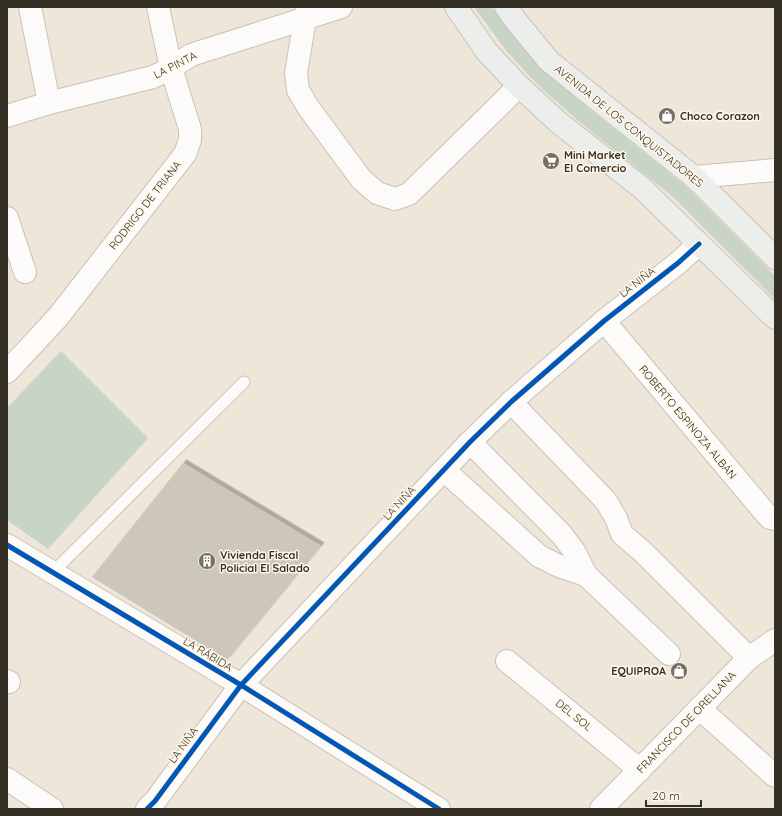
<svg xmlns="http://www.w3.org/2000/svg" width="782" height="816" font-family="Quicksand,sans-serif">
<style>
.green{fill:#c8d4c5}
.building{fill:#cdc7ba;filter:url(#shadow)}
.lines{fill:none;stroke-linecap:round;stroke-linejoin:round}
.lane-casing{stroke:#c8c2b7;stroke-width:13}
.street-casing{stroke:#c8c2b7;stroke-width:24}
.secondary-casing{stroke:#c8c2b7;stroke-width:24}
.lane{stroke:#fcfbf9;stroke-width:11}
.street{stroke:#fcfbf9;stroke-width:22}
.secondary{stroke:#ebeeeb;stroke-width:22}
.cycleway-casing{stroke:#fff8e8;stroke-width:8}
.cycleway{stroke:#0057b8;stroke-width:5}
.labels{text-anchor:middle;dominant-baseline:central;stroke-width:3;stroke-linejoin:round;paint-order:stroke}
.street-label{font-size:11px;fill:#343026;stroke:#fff8e8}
.poi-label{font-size:11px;font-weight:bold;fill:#343026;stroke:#fff8e8;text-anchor:start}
</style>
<defs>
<filter id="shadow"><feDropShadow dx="3.5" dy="-3.5" stdDeviation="0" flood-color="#0004"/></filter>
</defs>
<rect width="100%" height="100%" fill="#eee6d8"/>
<!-- green -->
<g class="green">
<polygon points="474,7 492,7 519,44 552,78 592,111 684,185 775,276 775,299 673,197 581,123 542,89 508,53"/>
<polygon points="61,351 148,438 48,549 7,520 7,408"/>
</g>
<!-- building -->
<polygon class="building" points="183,463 321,546 227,660 92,577"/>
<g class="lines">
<!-- lane casing -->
<g class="lane-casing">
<polyline id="lane" points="53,572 244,382"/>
</g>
<!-- street casing -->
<g class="street-casing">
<g id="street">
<polyline points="30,7 49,103"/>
<polyline points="307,7 296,73 298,90 308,107 361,179 377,193 395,199 409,194 519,86"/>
<polyline points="7,116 49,103 153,77 171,68 191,55 341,7"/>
<polyline points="694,177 775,170"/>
<polyline points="7,218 25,272"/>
<polyline points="604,321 767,515 770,518 775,519"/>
<polyline points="7,372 58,317 185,154 190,140 190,129 171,68 158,7"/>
<polyline points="511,402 606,501 616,518 622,534 644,553 749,658"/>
<polyline points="470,442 562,535 574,551 586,575 669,654"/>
<polyline points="444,470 539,556 559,566 586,575"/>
<polyline points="7,545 241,685 439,809"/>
<polyline points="507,661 640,770"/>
<polyline points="7,681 9,682"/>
<polyline points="699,708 775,776"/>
<polyline points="7,779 52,809"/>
<polyline points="147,809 155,801 241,685 470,442 511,402 604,321 678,263 699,244"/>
<polyline points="601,809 749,658 775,640"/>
</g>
</g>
<!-- secondary casing -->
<g class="secondary-casing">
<g id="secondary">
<polyline points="456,7 487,52 519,86 559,123 642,188 775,318"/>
<polyline points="506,7 516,21 549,61 694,177 775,258"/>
</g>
</g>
<!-- lane -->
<use href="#lane" class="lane"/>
<!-- street -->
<use href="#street" class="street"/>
<!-- secondary -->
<use href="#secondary" class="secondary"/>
<!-- cycleway casing -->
<g class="cycleway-casing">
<g id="cycleway">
<polyline points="7,545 241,685 439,809"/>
<polyline points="147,809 155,801 241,685 470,442 511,402 604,321 678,263 699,244"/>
</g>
</g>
<!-- cycleway -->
<use href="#cycleway" class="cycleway"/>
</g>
<!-- icons -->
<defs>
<g id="shop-disc" transform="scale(0.9)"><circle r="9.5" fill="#757064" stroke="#fff8e8"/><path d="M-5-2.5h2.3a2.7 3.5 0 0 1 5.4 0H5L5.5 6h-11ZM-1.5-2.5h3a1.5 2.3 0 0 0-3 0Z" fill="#fff"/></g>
<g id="supermarket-disc" transform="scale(0.9)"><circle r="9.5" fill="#757064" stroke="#fff8e8"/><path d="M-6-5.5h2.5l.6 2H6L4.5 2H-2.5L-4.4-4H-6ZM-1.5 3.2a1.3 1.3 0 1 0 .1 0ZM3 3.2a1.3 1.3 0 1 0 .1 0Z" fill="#fff"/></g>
<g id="building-disc" transform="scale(0.9)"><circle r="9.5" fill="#757064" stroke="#fff8e8"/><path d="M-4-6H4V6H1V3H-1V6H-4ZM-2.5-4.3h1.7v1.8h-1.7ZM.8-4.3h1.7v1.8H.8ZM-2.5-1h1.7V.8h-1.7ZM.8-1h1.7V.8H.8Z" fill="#fff"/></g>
</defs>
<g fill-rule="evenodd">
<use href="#shop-disc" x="667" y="116"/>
<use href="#supermarket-disc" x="551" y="161"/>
<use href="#building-disc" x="207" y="561"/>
<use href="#shop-disc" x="679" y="671"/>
</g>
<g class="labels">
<!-- street labels -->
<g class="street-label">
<text transform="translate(175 65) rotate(-27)">LA PINTA</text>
<text transform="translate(629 126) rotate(39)">AVENIDA DE LOS CONQUISTADORES</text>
<text transform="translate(145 205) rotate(-52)">RODRIGO DE TRIANA</text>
<text transform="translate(637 282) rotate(-38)">LA NIÑA</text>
<text transform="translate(688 422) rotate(50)">ROBERTO ESPINOZA ALBÁN</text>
<text transform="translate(399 503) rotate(-47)">LA NIÑA</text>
<text transform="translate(208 654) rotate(31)">LA RÁBIDA</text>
<text transform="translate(574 715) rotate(39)">DEL SOL</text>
<text transform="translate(686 722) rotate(-46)">FRANCISCO DE ORELLANA</text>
<text transform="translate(183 745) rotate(-54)">LA NIÑA</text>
</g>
<!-- poi labels -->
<g class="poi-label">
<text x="680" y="116">Choco Corazon</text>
<text x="564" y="155">Mini Market<tspan x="564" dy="13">El Comercio</tspan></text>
<text x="220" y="555">Vivienda Fiscal<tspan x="220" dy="13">Policial El Salado</tspan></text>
<text x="666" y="671" text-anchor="end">EQUIPROA</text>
</g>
</g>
<!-- border -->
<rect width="782" height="816" fill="none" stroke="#343026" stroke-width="16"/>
<!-- scale -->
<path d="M646 800v6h55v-6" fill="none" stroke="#343026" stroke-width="2"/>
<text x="652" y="800" font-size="12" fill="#343026" stroke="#fff8e8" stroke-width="3" paint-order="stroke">20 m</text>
</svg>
